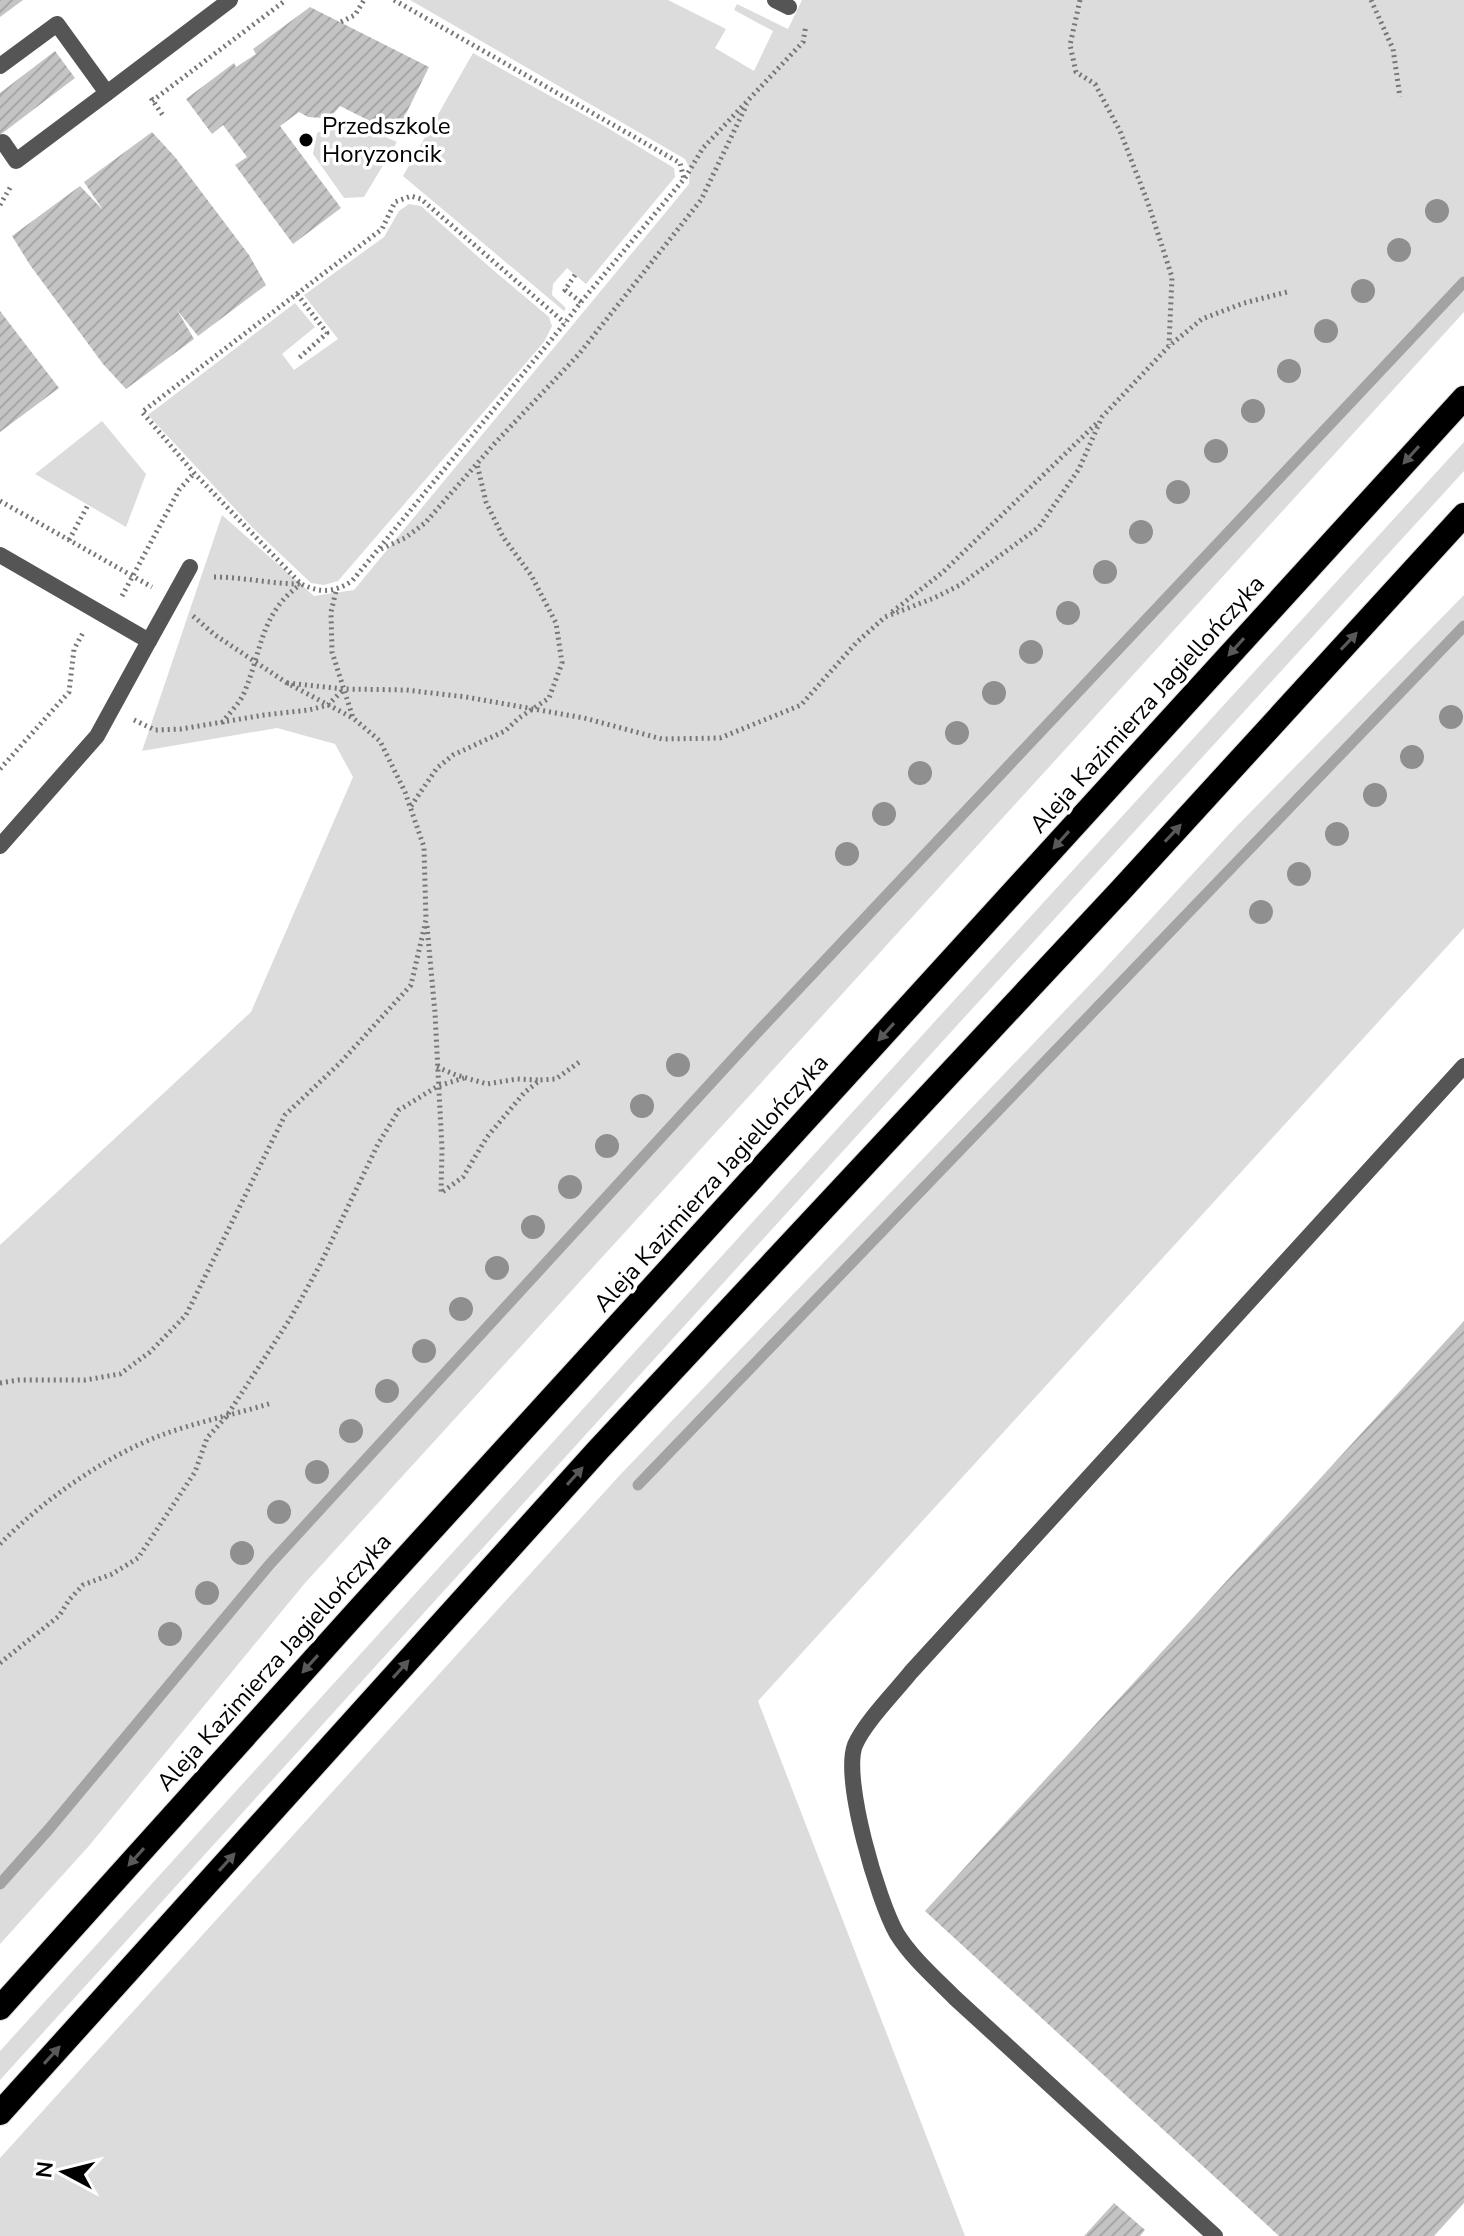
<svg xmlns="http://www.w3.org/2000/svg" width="1464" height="2236" font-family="'Nunito Sans',sans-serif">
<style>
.green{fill:#dcdcdc}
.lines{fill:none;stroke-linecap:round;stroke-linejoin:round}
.stream{stroke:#a3a3a3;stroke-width:11}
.building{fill:url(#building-hatch)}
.highway-casing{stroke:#dbdbdb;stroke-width:26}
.path{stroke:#777;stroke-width:5;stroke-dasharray:2 4;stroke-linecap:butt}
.lane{stroke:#555;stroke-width:16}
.street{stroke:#555;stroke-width:16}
.highway{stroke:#000;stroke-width:24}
.tree{fill:#8f8f8f}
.oneway{fill:#595959}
.poi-dot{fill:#000;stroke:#fff;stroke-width:3}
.labels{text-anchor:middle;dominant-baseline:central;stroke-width:7;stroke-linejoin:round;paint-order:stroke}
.poi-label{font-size:24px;fill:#000;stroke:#fff;text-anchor:start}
.street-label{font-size:24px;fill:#000;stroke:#fff}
</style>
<defs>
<pattern id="building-hatch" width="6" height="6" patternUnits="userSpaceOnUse" patternTransform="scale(2)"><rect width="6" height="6" fill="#c4c4c4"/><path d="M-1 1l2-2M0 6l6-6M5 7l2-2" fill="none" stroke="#a7a7a7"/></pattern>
</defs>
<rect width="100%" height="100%" fill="#fff"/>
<!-- green -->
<g class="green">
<polygon points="410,0 668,0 726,29 715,48 754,71 773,31 734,10 737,4 788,29 802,0 1464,0 1464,312 305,1583 88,1847 0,1944 0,1245 251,1012 353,777 335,744 277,728 142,751 222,515 314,596 354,590 689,184 690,169 685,159"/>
<polygon points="473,53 606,127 674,168 675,177 586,284 567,268 553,284 552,295 566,308 564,311 403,176"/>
<polygon points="347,120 397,142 364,197 344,198 313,154 317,133"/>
<polygon points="409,204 421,206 493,270 549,317 552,326 544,342 338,581 324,585 311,583 252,527 148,415 295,303 315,327 282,354 294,370 338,339 304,295 384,237 399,211"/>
<polygon points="102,421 146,474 126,527 35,474"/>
<polygon points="1464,442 1464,471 951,1032 0,2080 0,2051 937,1019"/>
<polygon points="1464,595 1464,928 758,1701 965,2236 0,2236 0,2158 619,1476 1099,975 1234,829"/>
</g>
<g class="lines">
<!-- stream -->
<g class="stream">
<polyline points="638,1485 1464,626"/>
<polyline points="0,1884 49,1829 270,1564 754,1036 1464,282"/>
</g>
</g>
<!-- building -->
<g class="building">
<polygon points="0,0 23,0 0,17"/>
<polygon points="310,7 429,67 396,134 340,106 334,113 322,118 308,117 299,112 280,126 341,208 293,244 235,165 247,157 223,125 212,134 186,99 234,63 236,67 256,54 253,49"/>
<polygon points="55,51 75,78 0,135 0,93"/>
<polygon points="152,132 175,157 249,255 266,285 198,336 177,310 194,339 126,389 103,364 30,265 12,236 80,186 103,210 84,182"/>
<polygon points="0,311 59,388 0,432"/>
<polygon points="1464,1321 1464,2203 1434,2236 1279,2236 925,1911"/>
<polygon points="1114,2203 1145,2230 1140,2236 1084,2236"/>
</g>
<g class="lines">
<!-- highway casing -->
<g class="highway-casing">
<g id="highway">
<polyline points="0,2008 362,1606 1464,398"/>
<polyline points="0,2113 598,1450 1121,890 1464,515"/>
</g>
</g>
<!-- path -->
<g class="path">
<path d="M394,0L680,163L684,179L581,302L565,323L352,581C333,593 321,593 301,584L194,473L142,412L382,229L395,202L411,196L421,199L565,323"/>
<polyline points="1080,0 1070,45 1076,72 1095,84 1120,131 1148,203 1172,277 1169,345"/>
<polyline points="1371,0 1393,49 1400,97"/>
<polyline points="341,22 355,15 364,0"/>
<polyline points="151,98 164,117"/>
<polyline points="152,101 286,0"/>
<polyline points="685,178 703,148 803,42 806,25"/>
<polyline points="0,205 11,186"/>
<polyline points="575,275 565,290 581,302"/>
<polyline points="297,294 327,333 299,358"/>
<polyline points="0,501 152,587"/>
<polyline points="69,540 88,505"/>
<polyline points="381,549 405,538 425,523 495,443 579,354 701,200 747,104"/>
<path d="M214,577C243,577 271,584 300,584"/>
<polyline points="122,596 179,490 194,473"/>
<polyline points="892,612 943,572 1099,421"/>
<polyline points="193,616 215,635 287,683 353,718"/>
<polyline points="287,683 344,689 406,690 466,697 584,718 662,739 720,738 801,705 856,643 885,617 934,598 960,585 1039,527 1079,469 1102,417 1169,346 1202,319 1244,303 1287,292"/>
<polyline points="134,720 155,730 181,729 264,715 309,710 328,705 344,689"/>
<path d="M222,723C229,713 240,703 244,693C262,651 260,613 301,584"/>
<polyline points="0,769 69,692 74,649 84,631"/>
<polyline points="411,806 437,768 453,755 505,731 519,718 549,698 562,663 556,623 531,575 503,537 486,502 477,464"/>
<polyline points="427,926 435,1013 442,1149 441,1193 463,1177 487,1137 524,1093 540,1080 556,1079 582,1060"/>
<polyline points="437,1067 456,1075 487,1084 517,1079 539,1080"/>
<polyline points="0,1383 18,1380 85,1380 120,1374 150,1352 186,1315 285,1115 340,1063 411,985 426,920 424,847 405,792 380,741 353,718 332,652 331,612 336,591"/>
<path d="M0,1544C41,1502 104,1457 159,1436C193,1423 236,1414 272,1403"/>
<polyline points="0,1663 59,1616 69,1600 83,1585 112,1574 138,1558 195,1472 207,1438 226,1417 290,1319 320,1265 378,1144 399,1110 438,1086 464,1078"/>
</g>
<!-- lane -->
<g class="lane">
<polyline points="0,66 57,24 107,93 230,0"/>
<polyline points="3,142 16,161 107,93"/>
<polyline points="0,555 149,641 190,567"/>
<polyline points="0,846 97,736 149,641"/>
<path d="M1215,2236L955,1998C935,1978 912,1958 897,1934C878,1901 842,1779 855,1745C865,1722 895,1692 911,1672L1464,1066"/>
</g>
<!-- street -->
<polyline class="street" points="775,0 789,7"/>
<!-- highway -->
<use href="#highway" class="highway"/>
</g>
<!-- trees -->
<g class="tree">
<circle cx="1437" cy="211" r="12"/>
<circle cx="1399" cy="250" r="12"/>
<circle cx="1363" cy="291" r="12"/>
<circle cx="1326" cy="331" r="12"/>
<circle cx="1289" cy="371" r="12"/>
<circle cx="1253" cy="411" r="12"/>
<circle cx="1216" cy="451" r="12"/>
<circle cx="1178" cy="492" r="12"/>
<circle cx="1141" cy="532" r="12"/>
<circle cx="1105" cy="572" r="12"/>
<circle cx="1068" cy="613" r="12"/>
<circle cx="1031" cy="652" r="12"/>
<circle cx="994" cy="693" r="12"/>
<circle cx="1451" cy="717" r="12"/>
<circle cx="957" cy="733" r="12"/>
<circle cx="1412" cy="757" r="12"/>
<circle cx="920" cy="773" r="12"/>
<circle cx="1375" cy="795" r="12"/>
<circle cx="884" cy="814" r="12"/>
<circle cx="1337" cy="834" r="12"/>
<circle cx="847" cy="854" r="12"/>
<circle cx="1299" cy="874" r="12"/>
<circle cx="1261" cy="912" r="12"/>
<circle cx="678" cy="1065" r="12"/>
<circle cx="642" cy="1106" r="12"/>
<circle cx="607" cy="1146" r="12"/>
<circle cx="570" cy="1187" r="12"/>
<circle cx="533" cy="1227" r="12"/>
<circle cx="497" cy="1268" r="12"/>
<circle cx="461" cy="1309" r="12"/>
<circle cx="424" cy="1351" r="12"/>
<circle cx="387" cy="1391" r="12"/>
<circle cx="351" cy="1431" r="12"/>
<circle cx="317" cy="1472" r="12"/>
<circle cx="279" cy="1512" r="12"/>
<circle cx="242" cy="1553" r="12"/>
<circle cx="207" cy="1593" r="12"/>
<circle cx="170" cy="1634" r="12"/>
</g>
<!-- one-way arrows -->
<defs><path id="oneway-solid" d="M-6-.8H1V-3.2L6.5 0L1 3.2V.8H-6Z" transform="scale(2)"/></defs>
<g class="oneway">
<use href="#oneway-solid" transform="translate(1411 455) rotate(132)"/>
<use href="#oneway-solid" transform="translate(1349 641) rotate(-47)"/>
<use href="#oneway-solid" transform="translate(1236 647) rotate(132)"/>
<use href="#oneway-solid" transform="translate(1173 833) rotate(-47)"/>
<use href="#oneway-solid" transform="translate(1061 840) rotate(132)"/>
<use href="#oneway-solid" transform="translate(886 1032) rotate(132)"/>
<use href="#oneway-solid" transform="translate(575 1476) rotate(-48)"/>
<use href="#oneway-solid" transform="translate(310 1664) rotate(132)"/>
<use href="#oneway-solid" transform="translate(401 1669) rotate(-48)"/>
<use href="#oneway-solid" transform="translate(136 1857) rotate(132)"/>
<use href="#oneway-solid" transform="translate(227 1862) rotate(-48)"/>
<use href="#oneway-solid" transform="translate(52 2055) rotate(-48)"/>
</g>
<!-- markers -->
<circle class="poi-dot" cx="306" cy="140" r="8"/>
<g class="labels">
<!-- poi labels -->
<g class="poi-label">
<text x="322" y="126">Przedszkole<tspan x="322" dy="28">Horyzoncik</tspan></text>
</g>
<!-- street labels -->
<g class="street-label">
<text transform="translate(1147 704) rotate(-48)">Aleja Kazimierza Jagiellończyka</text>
<text transform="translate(711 1183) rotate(-48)">Aleja Kazimierza Jagiellończyka</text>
<text transform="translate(274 1662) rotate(-48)">Aleja Kazimierza Jagiellończyka</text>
</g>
</g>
<!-- north arrow -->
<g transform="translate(64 2172) rotate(277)" stroke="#ffffff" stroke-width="6" paint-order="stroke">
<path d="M0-6L14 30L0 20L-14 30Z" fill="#000000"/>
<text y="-12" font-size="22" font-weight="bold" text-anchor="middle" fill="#000000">N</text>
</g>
</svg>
